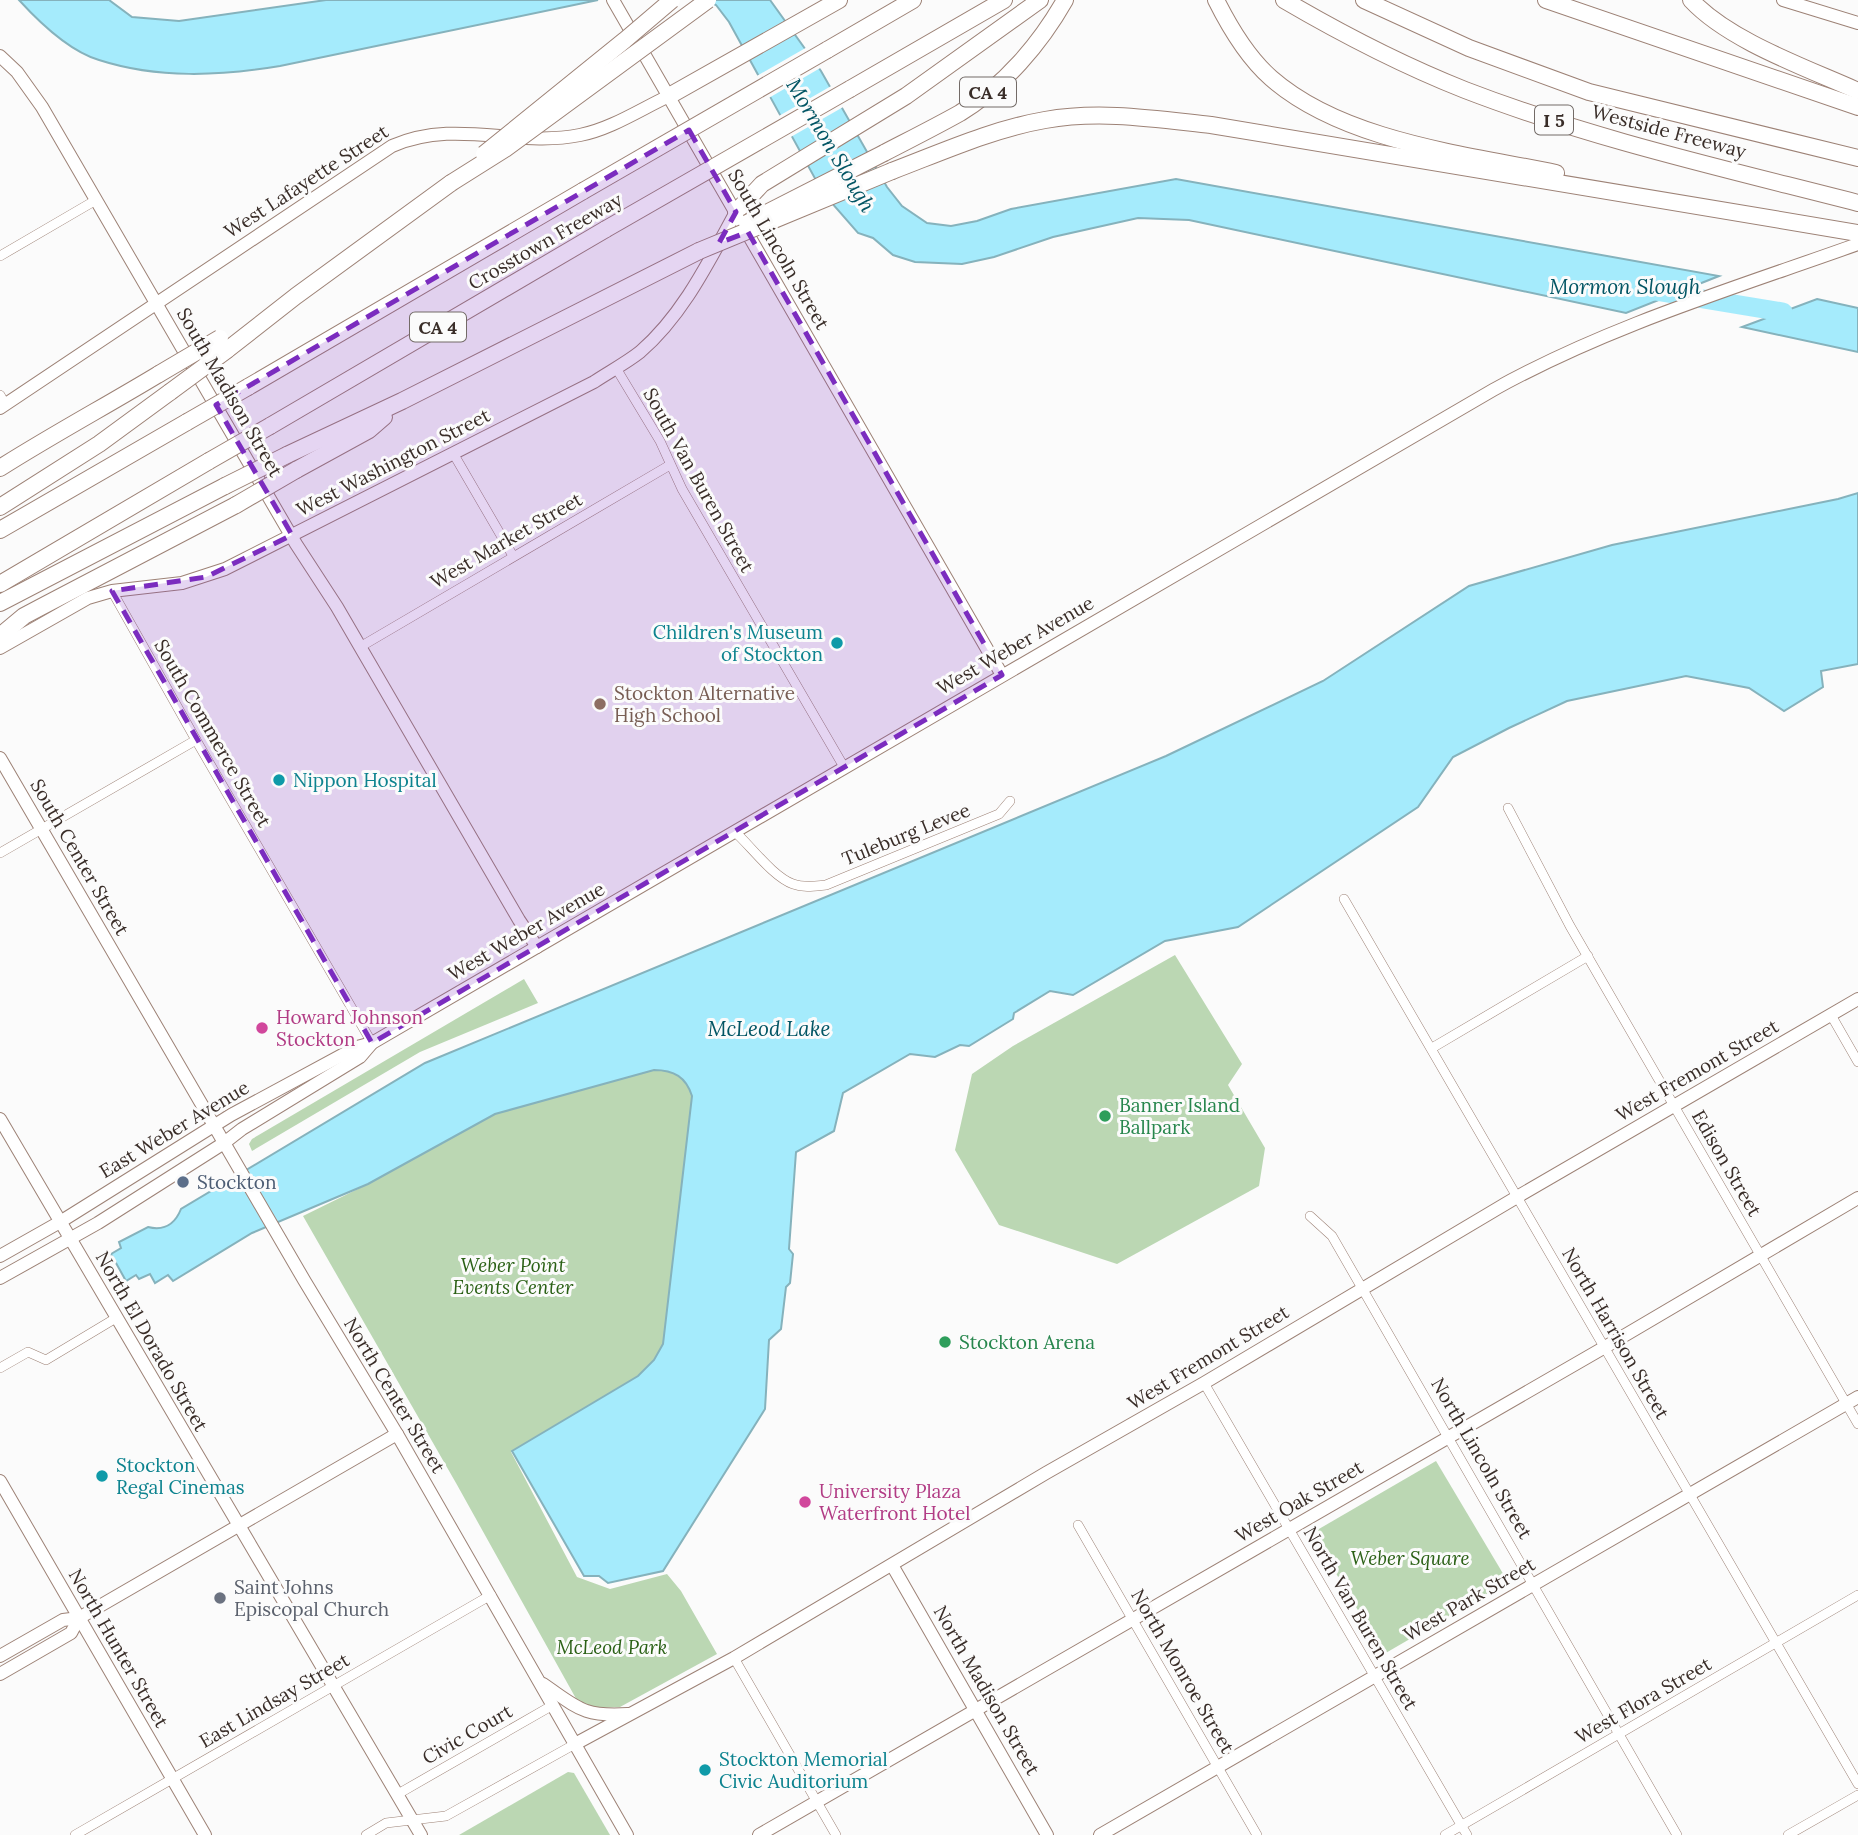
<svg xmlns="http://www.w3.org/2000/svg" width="1858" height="1835" font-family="Lora,serif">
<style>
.green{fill:#bbd7b3}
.water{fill:#a5ebfc;stroke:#85b2bc;stroke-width:2}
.pier{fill:#fbfbfb}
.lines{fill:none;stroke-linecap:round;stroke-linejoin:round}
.river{stroke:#a5ebfc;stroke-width:19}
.street-casing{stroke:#9d8276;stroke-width:10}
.secondary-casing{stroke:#9d8276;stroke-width:14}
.highway-casing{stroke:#9d8276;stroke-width:18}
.street{stroke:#fff;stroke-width:9}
.secondary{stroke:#fff;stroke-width:12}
.highway{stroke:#fff;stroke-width:16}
.highway-bridge-casing{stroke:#9d8276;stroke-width:18;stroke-linecap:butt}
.highway-bridge{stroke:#fff;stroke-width:16}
.marked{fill:#7b2cbf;fill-opacity:0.2;stroke:#7b2cbf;stroke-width:5;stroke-dasharray:14 9;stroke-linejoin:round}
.culture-dot{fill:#0f9aa8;stroke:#fbfbfb;stroke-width:2.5}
.education-dot{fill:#8d6e63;stroke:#fbfbfb;stroke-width:2.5}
.hotel-dot{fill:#d1479c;stroke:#fbfbfb;stroke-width:2.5}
.leisure-dot{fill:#2e9e5b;stroke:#fbfbfb;stroke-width:2.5}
.service-dot{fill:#5c6f8a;stroke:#fbfbfb;stroke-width:2.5}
.worship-dot{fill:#6b7280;stroke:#fbfbfb;stroke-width:2.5}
.labels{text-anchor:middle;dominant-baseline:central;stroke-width:6;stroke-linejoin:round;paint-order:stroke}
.shield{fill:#fbfbfb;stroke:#736b67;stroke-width:2}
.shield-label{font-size:18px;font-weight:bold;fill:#392d28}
.street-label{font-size:19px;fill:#392d28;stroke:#fbfbfb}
.culture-label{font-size:19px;fill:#0d838f;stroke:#fbfbfb;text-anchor:start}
.education-label{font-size:19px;fill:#785e54;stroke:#fbfbfb;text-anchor:start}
.hotel-label{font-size:19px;fill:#b23c85;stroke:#fbfbfb;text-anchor:start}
.leisure-label{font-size:19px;fill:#27864d;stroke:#fbfbfb;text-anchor:start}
.service-label{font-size:19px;fill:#4e5e75;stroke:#fbfbfb;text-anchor:start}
.park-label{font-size:19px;font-style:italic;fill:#2a6015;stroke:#fbfbfb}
.worship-label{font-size:19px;fill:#5b616d;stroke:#fbfbfb;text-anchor:start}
.water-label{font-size:21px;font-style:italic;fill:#025564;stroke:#fbfbfb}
</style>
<rect width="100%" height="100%" fill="#fbfbfb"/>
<!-- green -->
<g class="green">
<polygon points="1175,955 1242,1064 1228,1085 1265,1148 1259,1186 1117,1264 999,1225 955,1150 972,1074 1013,1046"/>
<polygon points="524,979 538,1003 420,1052 252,1151 249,1144 252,1139"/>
<path d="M654,1070C674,1069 686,1077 692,1096L663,1344L654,1360L638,1376L511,1452L577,1577L610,1589L667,1574L681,1591L717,1654L620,1707L597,1708L579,1704L456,1483L303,1216L368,1184L495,1114Z"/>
<polygon points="1436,1461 1508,1582 1384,1654 1312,1533"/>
<polygon points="568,1772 574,1773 610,1835 459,1835"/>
</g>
<!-- water -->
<g class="water">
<path d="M19,0H109L132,17L179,21L326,0H598L280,66C220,76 158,79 99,60C69,51 40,23 19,0Z"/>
<polygon points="706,0 770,0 821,71 887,187 902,206 927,223 951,226 977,221 1011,209 1176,179 1719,276 1626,313 1189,220 1138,218 1053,237 994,257 962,264 915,262 893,255 873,238 858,233 823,193 729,22 716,5"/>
<polygon points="1817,299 1858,308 1858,352 1742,327"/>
<path d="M1858,493V664L1821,671L1823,687L1784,711L1749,688L1686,676L1567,701L1509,728L1453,757L1418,807L1238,927L1165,941L1073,995L1050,991L1014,1013L1013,1019L969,1046L960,1045L935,1057L910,1054L843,1093L834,1131L796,1152L789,1249L793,1254L790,1283L786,1287L781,1329L769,1340L765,1409L663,1571L608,1583L599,1576H584L512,1451L638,1376L654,1360L663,1344L692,1096C686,1077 674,1070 654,1070L495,1114L368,1184L252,1233L173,1281L168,1275L155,1283L150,1274L139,1279L136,1275L126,1281L111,1254L121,1248L119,1242L148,1227C164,1231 175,1224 181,1209L425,1063L1166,756L1323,681L1469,586L1612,545L1838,499Z"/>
</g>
<!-- pier -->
<g class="pier">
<polygon points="809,46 822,67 767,99 755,77"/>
<polygon points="833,85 845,106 789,138 777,117"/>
</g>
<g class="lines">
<!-- river -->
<polyline class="river" points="1649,290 1783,312"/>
<!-- street casing -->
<g class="street-casing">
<g id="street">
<polyline points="0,256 96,200"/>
<polyline points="616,368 660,441 682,489 844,767"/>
<polyline points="0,395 5,404"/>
<polyline points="453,453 513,556"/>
<polyline points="112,591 196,740 372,1043"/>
<polyline points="360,647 670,465"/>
<polyline points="1508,808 1570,926 1858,1424"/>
<path d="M734,831C750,845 773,877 793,884C804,888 815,886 826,885L999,814L1010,801"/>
<polyline points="0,853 196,740"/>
<polyline points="1344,899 1858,1784"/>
<polyline points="1831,1015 1858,1062"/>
<polyline points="1432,1048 1588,956"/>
<polyline points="1310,1216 1332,1236 1677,1835"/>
<polyline points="0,1368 28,1352 46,1360 116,1318"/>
<polyline points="1204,1383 1467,1835"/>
<polyline points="1078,1525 1257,1835"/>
<polyline points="734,1658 836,1835"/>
<polyline points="398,1794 553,1705"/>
<polyline points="75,1835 491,1595"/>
<polyline points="366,1835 386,1823 446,1816 575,1744"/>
<polyline points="1445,1835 1858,1595"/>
<polyline points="1788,1835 1858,1795"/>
</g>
</g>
<!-- secondary casing -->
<g class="secondary-casing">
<g id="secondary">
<polyline points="613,0 1002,675"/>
<polyline points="1783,0 1858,23"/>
<polyline points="0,56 17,72 42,107 296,544 337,607 519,920 537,947"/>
<path d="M0,408L392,146C457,118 515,148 580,135C611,129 641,109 669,96"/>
<path d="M0,648L88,598L112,591L182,583L225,569L594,382C609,372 626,363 640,352C683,315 709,261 736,212"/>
<polyline points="0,758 304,1280 397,1434 627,1835"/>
<polyline points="0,1119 421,1835"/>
<polyline points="0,1256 60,1222 231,1115 357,1047 372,1043"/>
<path d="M0,1278L98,1223L224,1143L242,1129L360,1057L372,1043L1493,390C1608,326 1735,288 1858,244"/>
<polyline points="0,1481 205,1835"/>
<polyline points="892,1565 1047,1835"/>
<polyline points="0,1656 63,1620 79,1618 397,1434"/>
<polyline points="0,1674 71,1633 79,1618"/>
<path d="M543,1684C578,1708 583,1717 628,1714"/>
<polyline points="575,1744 734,1658 1046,1473 1204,1383 1517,1197 1858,999"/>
<polyline points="759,1835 1605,1347 1858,1198"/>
<polyline points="1100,1835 1858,1397"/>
</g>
</g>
<!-- highway casing -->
<g class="highway-casing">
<g id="highway">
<path d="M1216,0C1230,28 1247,57 1271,78C1343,141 1464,154 1556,173"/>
<path d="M1284,0C1342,34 1402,65 1465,90C1592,139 1726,169 1858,203"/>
<polyline points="1364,0 1469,48 1589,92 1858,158"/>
<polyline points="1546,0 1858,107"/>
<path d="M1691,0C1729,41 1807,68 1858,91"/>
<polyline points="827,50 913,0"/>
<polyline points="850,89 1004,0"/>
<polyline points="669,96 839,0"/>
<path d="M884,153C909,140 935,127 960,113C1004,86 1040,44 1065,0"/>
<path d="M892,171C942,152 993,129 1045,120C1100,110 1156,119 1211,125L1858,233"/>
<polyline points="736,212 762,184 906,96 1040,0"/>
<polyline points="227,350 296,296 451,183"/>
<polyline points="248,387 583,191"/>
<polyline points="270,426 606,229"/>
<polyline points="287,455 402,401 699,251"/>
<path d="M0,468C52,435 106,406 159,374"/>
<polyline points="296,470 369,430 384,417"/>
<polyline points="0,507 99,444 170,392"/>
<polyline points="0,530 187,422"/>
<polyline points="0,584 209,461"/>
<polyline points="0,603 225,486"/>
<polyline points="0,636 24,616 41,607 236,505"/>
</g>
</g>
<!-- street -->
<use href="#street" class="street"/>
<!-- secondary -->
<use href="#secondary" class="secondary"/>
<!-- highway -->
<use href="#highway" class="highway"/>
<!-- highway-bridge casing -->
<g class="highway-bridge-casing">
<g id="highway-bridge">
<polyline points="484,154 625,40 672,0"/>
<polyline points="451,183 505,149 708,0"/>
<polyline points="583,191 827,50"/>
<polyline points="747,223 884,153"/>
<polyline points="606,229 850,89"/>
<polyline points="699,251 892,171"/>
<polyline points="159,374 220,338"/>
<polyline points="170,392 227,350"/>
<polyline points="187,422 248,387"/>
<polyline points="209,461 270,426"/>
<polyline points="225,486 287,455"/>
<polyline points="236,505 296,470"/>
</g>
</g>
<!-- highway-bridge -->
<use href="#highway-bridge" class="highway-bridge"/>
</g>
<!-- marked area -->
<path class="marked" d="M689,130L736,212L719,243L748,232L1002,675L372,1043L112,591L206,577L292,535L216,405Z"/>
<!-- markers -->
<g class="culture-dot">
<circle cx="837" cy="643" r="7"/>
<circle cx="279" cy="780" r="7"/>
<circle cx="102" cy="1476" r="7"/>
<circle cx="705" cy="1770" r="7"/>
</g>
<circle class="education-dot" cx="600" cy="704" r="7"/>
<g class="hotel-dot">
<circle cx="262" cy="1028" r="7"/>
<circle cx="805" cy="1502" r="7"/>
</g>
<g class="leisure-dot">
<circle cx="1105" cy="1116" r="7"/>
<circle cx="945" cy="1342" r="7"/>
</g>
<circle class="service-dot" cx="183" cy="1182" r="7"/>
<circle class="worship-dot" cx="220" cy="1598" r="7"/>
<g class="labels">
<!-- shield labels -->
<g class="shield">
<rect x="960" y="77.5" width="56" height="29" rx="5"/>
<rect x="1535" y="105.5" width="38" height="29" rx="5"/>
<rect x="410" y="312.5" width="56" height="29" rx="5"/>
</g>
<g class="shield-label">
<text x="988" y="92">CA 4</text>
<text x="1554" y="120">I 5</text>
<text x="438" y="327">CA 4</text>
</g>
<!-- street labels -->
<g class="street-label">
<text transform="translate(1669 131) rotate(15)">Westside Freeway</text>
<text transform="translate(306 181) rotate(-33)">West Lafayette Street</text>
<text transform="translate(545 241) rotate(-30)">Crosstown Freeway</text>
<text transform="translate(779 249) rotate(60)">South Lincoln Street</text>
<text transform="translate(230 392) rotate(60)">South Madison Street</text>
<text transform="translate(393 462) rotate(-27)">West Washington Street</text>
<text transform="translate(699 480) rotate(61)">South Van Buren Street</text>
<text transform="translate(506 540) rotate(-30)">West Market Street</text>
<text transform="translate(1015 645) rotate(-30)">West Weber Avenue</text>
<text transform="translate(213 733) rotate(60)">South Commerce Street</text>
<text transform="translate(906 834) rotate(-22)">Tuleburg Levee</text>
<text transform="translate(80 857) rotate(60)">South Center Street</text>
<text transform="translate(526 931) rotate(-30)">West Weber Avenue</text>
<text transform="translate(1697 1070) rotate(-30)">West Fremont Street</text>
<text transform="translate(174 1129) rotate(-31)">East Weber Avenue</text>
<text transform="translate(1727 1163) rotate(60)">Edison Street</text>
<text transform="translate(1616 1333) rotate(60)">North Harrison Street</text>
<text transform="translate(152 1341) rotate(60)">North El Dorado Street</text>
<text transform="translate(1208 1357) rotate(-31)">West Fremont Street</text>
<text transform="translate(395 1395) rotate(59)">North Center Street</text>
<text transform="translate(1482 1458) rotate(60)">North Lincoln Street</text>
<text transform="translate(1299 1501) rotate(-30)">West Oak Street</text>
<text transform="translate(1469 1599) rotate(-30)">West Park Street</text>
<text transform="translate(1361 1618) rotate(60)">North Van Buren Street</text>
<text transform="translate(119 1648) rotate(60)">North Hunter Street</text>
<text transform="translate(1183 1671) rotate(60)">North Monroe Street</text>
<text transform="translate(987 1690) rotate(60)">North Madison Street</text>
<text transform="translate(274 1700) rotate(-30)">East Lindsay Street</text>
<text transform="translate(1643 1700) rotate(-30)">West Flora Street</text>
<text transform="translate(467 1734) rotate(-30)">Civic Court</text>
</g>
<!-- culture labels -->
<g class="culture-label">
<text x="823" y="632" text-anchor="end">Children's Museum<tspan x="823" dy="22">of Stockton</tspan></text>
<text x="293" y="780">Nippon Hospital</text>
<text x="116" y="1465">Stockton<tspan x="116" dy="22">Regal Cinemas</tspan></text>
<text x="719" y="1759">Stockton Memorial<tspan x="719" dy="22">Civic Auditorium</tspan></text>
</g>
<!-- education labels -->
<g class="education-label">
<text x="614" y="693">Stockton Alternative<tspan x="614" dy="22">High School</tspan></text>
</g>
<!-- hotel labels -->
<g class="hotel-label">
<text x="276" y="1017">Howard Johnson<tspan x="276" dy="22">Stockton</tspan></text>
<text x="819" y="1491">University Plaza<tspan x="819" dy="22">Waterfront Hotel</tspan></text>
</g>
<!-- leisure labels -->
<g class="leisure-label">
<text x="1119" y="1105">Banner Island<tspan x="1119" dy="22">Ballpark</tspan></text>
<text x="959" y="1342">Stockton Arena</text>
</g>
<!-- service labels -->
<g class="service-label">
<text x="197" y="1182">Stockton</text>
</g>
<!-- park labels -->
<g class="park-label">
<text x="513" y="1265">Weber Point<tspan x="513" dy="22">Events Center</tspan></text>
<text x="1410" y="1558">Weber Square</text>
<text x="612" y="1647">McLeod Park</text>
</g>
<!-- worship labels -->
<g class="worship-label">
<text x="234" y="1587">Saint Johns<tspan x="234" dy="22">Episcopal Church</tspan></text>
</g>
<!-- water labels -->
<g class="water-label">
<text transform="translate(831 145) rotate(59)">Mormon Slough</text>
<text x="1625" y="286">Mormon Slough</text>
<text x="769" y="1028">McLeod Lake</text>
</g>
</g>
</svg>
